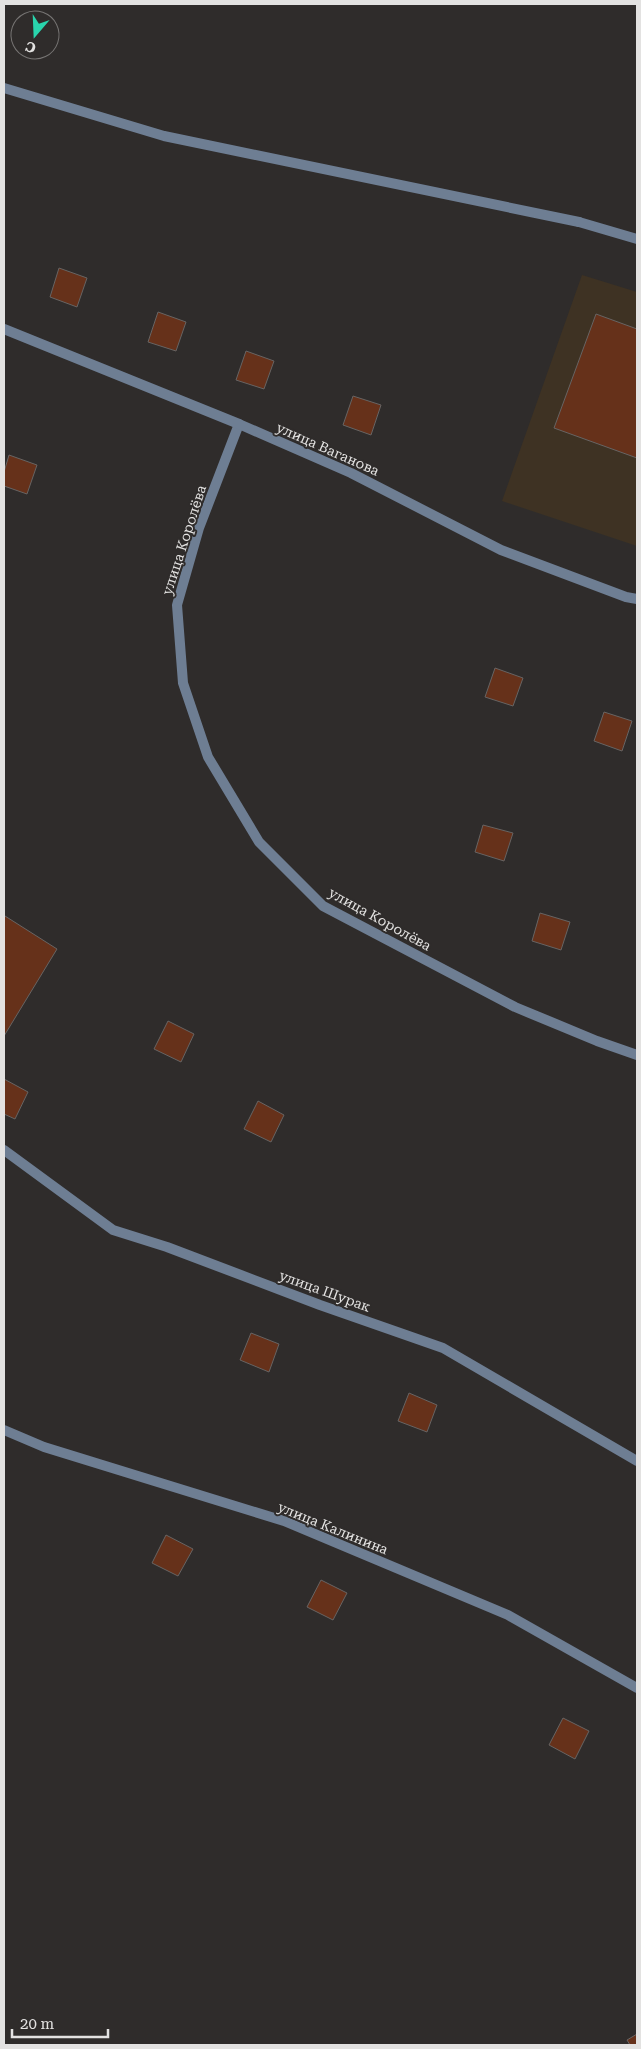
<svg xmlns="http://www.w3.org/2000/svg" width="641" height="2049" font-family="'Roboto Serif',serif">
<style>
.industrial{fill:#3e3223}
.building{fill:#66311a;stroke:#676463}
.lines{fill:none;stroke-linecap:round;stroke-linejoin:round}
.service{stroke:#6e7e93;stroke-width:10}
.minor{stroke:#6e7e93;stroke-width:10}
.tertiary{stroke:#6e7e93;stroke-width:10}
.labels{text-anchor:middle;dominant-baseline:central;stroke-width:4;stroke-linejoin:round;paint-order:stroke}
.street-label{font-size:14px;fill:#e3e2e1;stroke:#2f2c2b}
</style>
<rect width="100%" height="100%" fill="#2f2c2b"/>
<!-- industrial -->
<polygon class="industrial" points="582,275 637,292 637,546 502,501"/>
<!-- building -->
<g class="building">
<polygon points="59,268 87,278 77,307 50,297"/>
<polygon points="158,312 186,322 176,351 148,342"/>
<polygon points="596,314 637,329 637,458 554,428"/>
<polygon points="246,351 274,361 264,389 236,380"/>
<polygon points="353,396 381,405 371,435 343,425"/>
<polygon points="9,455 37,465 27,494 4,486 4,472"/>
<polygon points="495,668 523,678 513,706 485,697"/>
<polygon points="604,712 632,721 622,751 594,741"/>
<polygon points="483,825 513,833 504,861 475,852"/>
<polygon points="540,913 570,922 561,950 532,941"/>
<polygon points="5,916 57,949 4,1036 4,918"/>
<polygon points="168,1021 194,1034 181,1062 154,1049"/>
<polygon points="4,1079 28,1092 15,1119 4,1114"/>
<polygon points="258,1101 284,1115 271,1142 244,1129"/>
<polygon points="251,1333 279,1344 269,1372 240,1360"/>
<polygon points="409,1393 437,1405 427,1432 398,1421"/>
<polygon points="166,1535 193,1549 178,1576 152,1563"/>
<polygon points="321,1580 347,1593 333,1620 307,1607"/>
<polygon points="563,1718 589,1731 575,1759 549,1745"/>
<polygon points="637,2034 637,2045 630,2045 627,2040"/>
</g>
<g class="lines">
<!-- service -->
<polyline class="service" points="4,88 164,136 579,222"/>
<!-- minor -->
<g class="minor">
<polyline points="579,222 637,239"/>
<polyline points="239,424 199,528 177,605 183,683 208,757 259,842 323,906 515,1007 597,1041 637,1055"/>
<polyline points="4,1150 113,1230 167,1247 320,1305 443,1348 637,1461"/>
<polyline points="4,1430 44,1447 284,1521 508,1615 637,1688"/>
</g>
<!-- tertiary -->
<polyline class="tertiary" points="4,329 239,424 351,473 501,550 626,597 637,599"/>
</g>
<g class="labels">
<!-- street labels -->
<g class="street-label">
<text transform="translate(328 449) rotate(24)">улица Ваганова</text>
<text transform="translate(184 540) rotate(-72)">улица Королёва</text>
<text transform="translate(380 919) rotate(29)">улица Королёва</text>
<text transform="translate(325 1291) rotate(20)">улица Шурак</text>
<text transform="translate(333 1528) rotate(22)">улица Калинина</text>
</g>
</g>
<!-- border -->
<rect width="641" height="2049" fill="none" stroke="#e3e2e1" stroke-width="10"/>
<!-- north arrow -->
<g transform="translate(35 35) rotate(199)"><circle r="24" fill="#2f2c2b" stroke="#777574"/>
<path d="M0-4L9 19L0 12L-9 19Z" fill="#29d5ad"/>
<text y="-8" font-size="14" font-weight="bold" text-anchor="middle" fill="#e3e2e1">С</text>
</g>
<!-- scale -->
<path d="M12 2029v8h96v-8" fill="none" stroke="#e3e2e1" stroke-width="2.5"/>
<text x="20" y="2029" font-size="15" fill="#e3e2e1" stroke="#2f2c2b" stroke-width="4" paint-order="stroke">20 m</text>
</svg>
